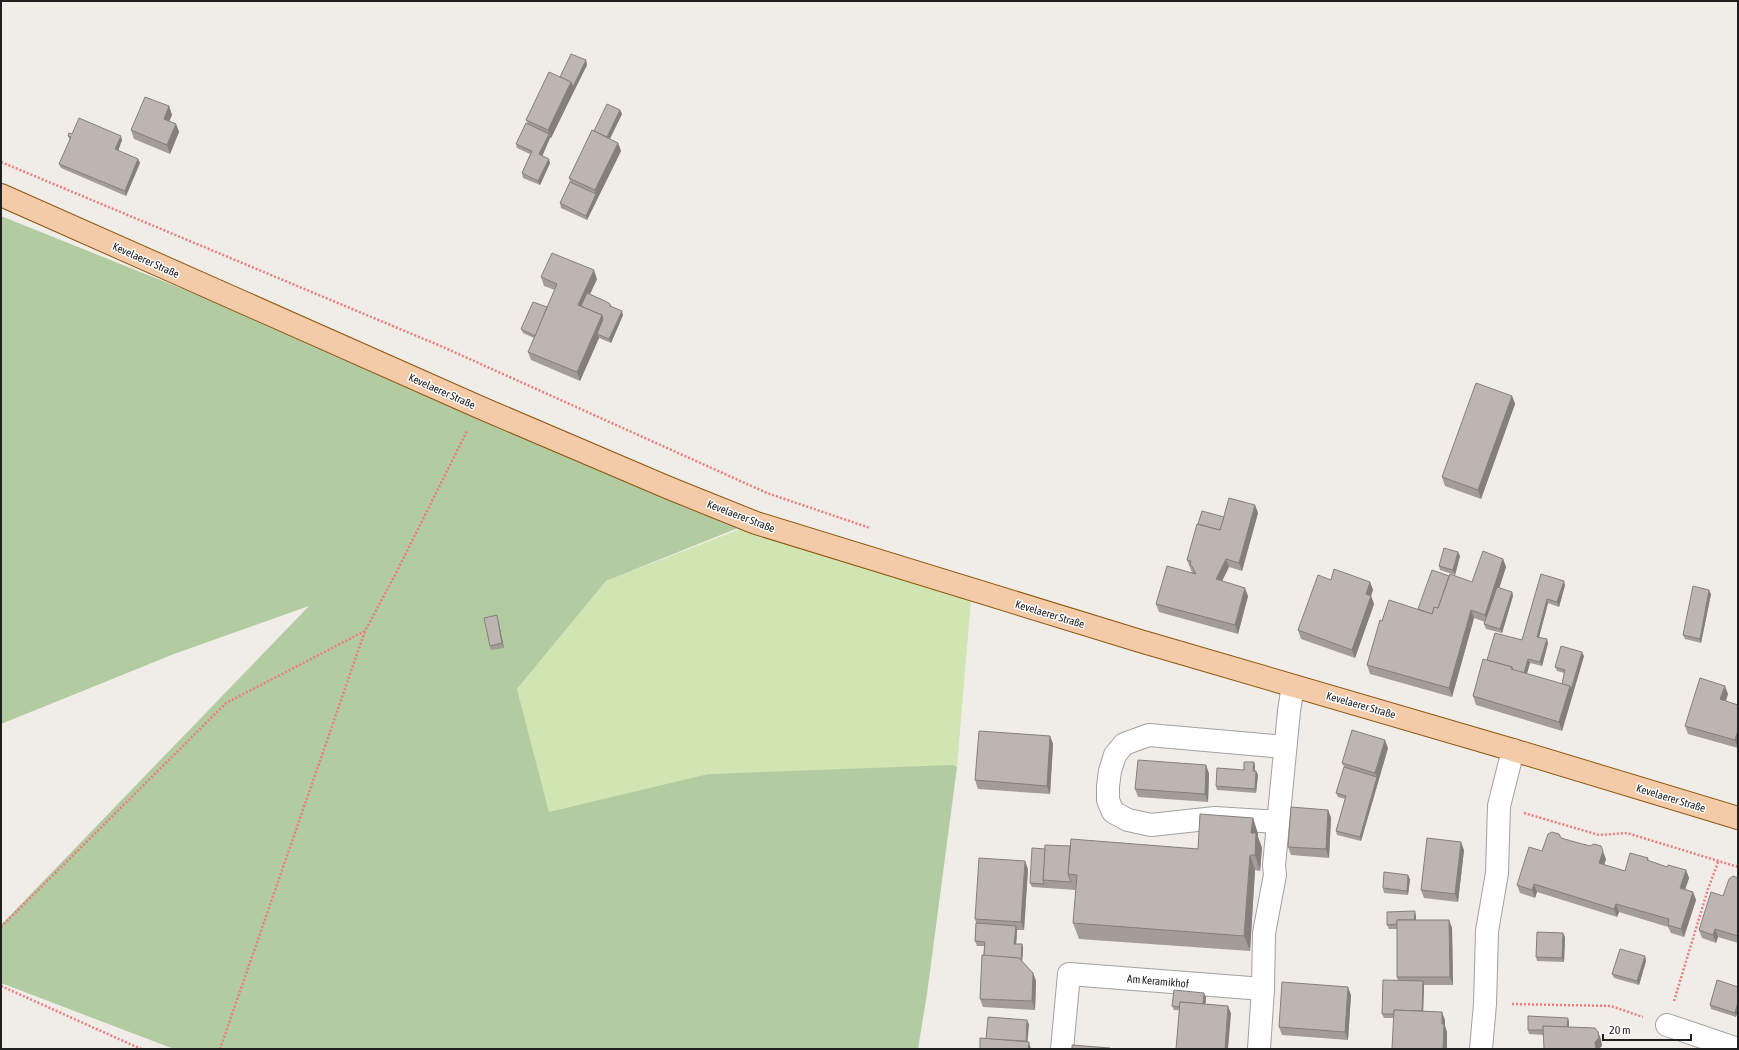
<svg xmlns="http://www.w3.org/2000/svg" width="1739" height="1050" font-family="'Asap Condensed',sans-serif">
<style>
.grass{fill:#d1e5b3}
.forest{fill:#b2cba1}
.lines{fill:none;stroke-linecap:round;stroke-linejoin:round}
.minor-casing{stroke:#a1a1a1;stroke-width:24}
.major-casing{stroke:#8f560e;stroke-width:24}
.path{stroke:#ed7c7d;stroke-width:2.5;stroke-dasharray:2 2;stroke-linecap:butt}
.minor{stroke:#fff;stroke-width:22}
.major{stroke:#f4cba9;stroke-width:22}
.wall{fill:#a39c98}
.shaded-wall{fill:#847f7c}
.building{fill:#bdb5b1;stroke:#847f7c}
.labels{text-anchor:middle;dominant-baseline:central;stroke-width:3;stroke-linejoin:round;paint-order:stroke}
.street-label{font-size:11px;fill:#202020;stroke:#fff}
</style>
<rect width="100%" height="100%" fill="#f0ece8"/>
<!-- grass -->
<polygon class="grass" points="756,523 972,588 957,767 708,774 549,813 517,689 606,581"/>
<!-- forest -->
<polygon class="forest" points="1,216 758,520 606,581 517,689 549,812 708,774 953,765 957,767 927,994 918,1049 174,1049 1,983 1,925 309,606 174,654 1,724"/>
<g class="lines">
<!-- minor casing -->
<g class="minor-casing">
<g id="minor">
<polyline points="1278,822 1215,818 1151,825 1128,820 1113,812 1108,800 1108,786 1110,771 1115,755 1124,744 1149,735 1285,747"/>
<polyline points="1667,1025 1738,1049"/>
<polyline points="1062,1049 1069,974 1263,989"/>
<polyline points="1259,1049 1263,989 1264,933 1275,875 1274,865 1289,711 1293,686"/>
<polyline points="1481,1049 1485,1004 1487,931 1497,873 1499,806 1513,750"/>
</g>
</g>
<!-- major casing -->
<g class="major-casing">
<polyline id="major" points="1,195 479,407 669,488 756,523 1140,641 1513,750 1738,818"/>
</g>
<!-- path -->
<g class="path">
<polyline points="1,162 443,347 767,493 870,528"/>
<polyline points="1524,813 1599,835 1627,833 1738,867"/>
<polyline points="1,927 226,703 365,631 394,577 467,431"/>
<polyline points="1,986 141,1049"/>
<polyline points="1674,1001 1708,889 1718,862"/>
<polyline points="1512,1004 1611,1006 1643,1017"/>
<polyline points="220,1049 365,631"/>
</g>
<!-- minor -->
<use href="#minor" class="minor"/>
<!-- major -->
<use href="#major" class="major"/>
</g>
<!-- wall -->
<g class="wall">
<polygon points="586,60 587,65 574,91 551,138 550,138 542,156 550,163 540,185 523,178 522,173 530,154 517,148 516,144 528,124 526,120 560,77"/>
<polygon points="169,106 172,115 169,121 176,124 179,132 170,154 134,139 131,130"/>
<polygon points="620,110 622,114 610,139 618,143 621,151 587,220 561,208 560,203 570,182 569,178"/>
<polygon points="72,134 122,140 118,151 138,159 140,163 126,196 61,168 59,164 70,140 68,136"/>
<polygon points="541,277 597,279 590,294 610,304 611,306 623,315 611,343 599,338 580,381 531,360 528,352 534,338 523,333 521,329 547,307 555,290 544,286"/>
<polygon points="1512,396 1515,404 1481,499 1445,486 1442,477"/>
<polygon points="1255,505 1258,513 1242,571 1229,567 1222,581 1248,596 1238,634 1159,612 1156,604 1192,573 1187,560 1198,524 1224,517"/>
<polygon points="1458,552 1460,556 1455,575 1440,570 1439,566"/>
<polygon points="1503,559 1506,567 1499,588 1512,592 1513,596 1502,633 1486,629 1484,624 1485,622 1474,618 1452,697 1370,674 1367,665 1382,621 1418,609 1449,576 1472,582"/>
<polygon points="1541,574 1565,585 1559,607 1548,603 1539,637 1548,643 1542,666 1530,663 1527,674 1562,684 1564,673 1557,671 1555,667 1584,656 1562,731 1476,705 1473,696 1487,660 1522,640"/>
<polygon points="1331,580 1370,582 1373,590 1371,596 1374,604 1355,658 1301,639 1298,630"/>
<polygon points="1711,594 1701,643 1685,639 1683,635"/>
<polygon points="498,619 504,648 491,650 490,646"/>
<polygon points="1728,694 1726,701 1738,748 1688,734 1685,726"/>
<polygon points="1050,736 1053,744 1050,794 978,789 975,780"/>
<polygon points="1388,748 1361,841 1337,835 1336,831 1345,799 1338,797 1336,793 1344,767 1342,763"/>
<polygon points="1254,762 1255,766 1255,771 1256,771 1258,775 1256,793 1217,790 1216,786 1244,770"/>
<polygon points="1206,765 1209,774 1208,802 1138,797 1135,789"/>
<polygon points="1328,810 1331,818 1329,858 1291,855 1288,847"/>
<polygon points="1253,818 1258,834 1258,837 1262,848 1260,871 1255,870 1250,951 1079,939 1073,923 1076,890 1032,887 1030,883 1045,849 1070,846 1198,849"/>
<polygon points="1561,838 1606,859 1604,865 1625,871 1648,858 1649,861 1667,867 1686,870 1689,878 1685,889 1693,892 1696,900 1684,937 1671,933 1668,927 1619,912 1617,917 1537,892 1535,898 1520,893 1517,885 1542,851"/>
<polygon points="1464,850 1458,902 1424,898 1421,890"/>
<polygon points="1028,869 1024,930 1017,930 1016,944 1022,944 1023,948 1022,961 1033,973 1036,981 1035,1010 983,1007 980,999 984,946 977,946 975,941 976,923 975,919"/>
<polygon points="1738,878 1738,943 1718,937 1716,943 1702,938 1699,930 1723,896"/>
<polygon points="1410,879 1408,895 1384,893 1383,888"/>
<polygon points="1416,916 1416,920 1449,920 1452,928 1453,985 1424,985 1423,1011 1445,1020 1445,1026 1447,1032 1394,1018 1384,1018 1382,1014 1398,981 1397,977 1397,929 1389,929 1387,925"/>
<polygon points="1565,937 1564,962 1537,961 1536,957"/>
<polygon points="1645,956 1646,961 1639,985 1614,978 1612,974"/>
<polygon points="1738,987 1736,1017 1711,1009 1710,1005"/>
<polygon points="1351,995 1348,1040 1282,1035 1279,1027"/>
<polygon points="1206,997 1205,1004 1228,1006 1231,1014 1174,1010 1172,1006"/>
<polygon points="1569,1022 1569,1027 1598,1032 1601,1040 1602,1046 1544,1035 1529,1034 1528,1030"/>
</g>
<!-- shaded-wall -->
<g class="shaded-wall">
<polygon points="586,60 587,65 574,91 573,87"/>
<polygon points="571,82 574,91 551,138 548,130"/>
<polygon points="169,106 172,115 167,127 164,119"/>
<polygon points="620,110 622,114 607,144 606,140"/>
<polygon points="176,124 179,132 170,154 167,145"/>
<polygon points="549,134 550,138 541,159 539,154"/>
<polygon points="121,136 122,140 117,154 115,149"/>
<polygon points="618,143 621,151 587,220 586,216 596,194 595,190"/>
<polygon points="138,159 140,163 126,196 125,191"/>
<polygon points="549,159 550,163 540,185 538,181"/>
<polygon points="594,270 597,279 582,311 578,305"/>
<polygon points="622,311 623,315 611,343 609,339"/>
<polygon points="602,315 605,324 597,334 599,338 580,381 577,372"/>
<polygon points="1512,396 1515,404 1481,499 1478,490"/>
<polygon points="1255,505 1258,513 1242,571 1239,563"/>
<polygon points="1458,552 1460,556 1455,575 1453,570"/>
<polygon points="1226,559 1229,567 1219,587 1216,579"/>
<polygon points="1503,559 1506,567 1488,623 1485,615"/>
<polygon points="1564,581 1565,585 1559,607 1557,602"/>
<polygon points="1370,582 1373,590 1371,596 1374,604 1355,658 1352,650 1366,594"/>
<polygon points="1245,588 1248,596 1238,634 1235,625"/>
<polygon points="1709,590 1711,594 1701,643 1700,639"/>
<polygon points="1512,592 1513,596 1502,633 1500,629"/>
<polygon points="1547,599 1548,603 1538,641 1537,637"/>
<polygon points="1471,610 1474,618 1452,697 1449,688"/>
<polygon points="497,615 498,619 504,648 502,643"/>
<polygon points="1547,639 1548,643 1542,666 1540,662"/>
<polygon points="1582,652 1584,656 1562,731 1559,722 1570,686"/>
<polygon points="1528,659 1530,663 1526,676 1522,675"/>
<polygon points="1725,686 1728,694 1723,707 1720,699"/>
<polygon points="1738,730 1738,748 1735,740"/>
<polygon points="1050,736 1053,744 1050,794 1047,786"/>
<polygon points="1385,740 1388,748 1361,841 1360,837 1377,777 1375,773"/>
<polygon points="1254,762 1255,766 1255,775 1253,771"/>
<polygon points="1206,765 1209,774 1208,802 1205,794"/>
<polygon points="1256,771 1258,775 1256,793 1255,789"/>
<polygon points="1328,810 1331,818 1329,858 1326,849"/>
<polygon points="1253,818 1258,834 1258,837 1262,848 1260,871 1255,855 1251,833"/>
<polygon points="1461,842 1464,850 1458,902 1455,894"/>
<polygon points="1603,851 1606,859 1602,871 1599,863"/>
<polygon points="1250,855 1255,870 1250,951 1244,936"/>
<polygon points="1025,861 1028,869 1024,930 1021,922"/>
<polygon points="1686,870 1689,878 1683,896 1680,888"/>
<polygon points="1408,875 1410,879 1408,895 1407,891"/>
<polygon points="1534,884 1537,892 1535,898 1532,890"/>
<polygon points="1693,892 1696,900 1684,937 1681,929"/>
<polygon points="1616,904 1619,912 1617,917 1614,909"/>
<polygon points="1415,911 1416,916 1416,928 1414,924"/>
<polygon points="1449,920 1452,928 1453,985 1450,977"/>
<polygon points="1016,926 1017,930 1016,948 1014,944"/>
<polygon points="1715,929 1718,937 1716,943 1713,935"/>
<polygon points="1563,933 1565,937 1564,962 1562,958"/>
<polygon points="1022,944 1023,948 1022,966 1021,962"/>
<polygon points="1645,956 1646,961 1639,985 1637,981"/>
<polygon points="1033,973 1036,981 1035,1010 1032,1001"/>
<polygon points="1423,981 1424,985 1423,1019 1422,1015"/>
<polygon points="1348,987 1351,995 1348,1040 1345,1032"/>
<polygon points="1204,993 1206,997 1205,1012 1203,1008"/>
<polygon points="1738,1002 1738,1011 1736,1017 1735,1013"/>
<polygon points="1228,1006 1231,1014 1228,1049 1225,1049"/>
<polygon points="1442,1012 1445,1020 1445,1026 1447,1032 1447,1049 1443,1049 1442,1024"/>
<polygon points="1568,1018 1569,1022 1569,1035 1567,1031"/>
<polygon points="1027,1020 1029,1024 1027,1049 1026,1045"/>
<polygon points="1598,1032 1601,1040 1602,1046 1599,1049 1596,1049 1595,1042"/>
<polygon points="1029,1042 1031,1049 1028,1049"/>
</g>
<!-- building -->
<g class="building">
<polygon points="571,54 586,60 573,87 571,82 560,77"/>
<polygon points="549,72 571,82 548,130 526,120"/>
<polygon points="145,97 169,106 164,119 176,124 167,145 131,130"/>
<polygon points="607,104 620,110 607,137 594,131"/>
<polygon points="79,118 121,136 115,149 138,159 125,191 59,164 71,137 68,136 69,133 72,134"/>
<polygon points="526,123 549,134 539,154 549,159 538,181 522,173 532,151 516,144"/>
<polygon points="592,130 618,143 595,190 569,178"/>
<polygon points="570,182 596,194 586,216 560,203"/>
<polygon points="552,253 594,270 578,305 602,315 577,372 528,352 557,284 541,277"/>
<polygon points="587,293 607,302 610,304 610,306 622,311 609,339 597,334 603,319 602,315 581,306"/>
<polygon points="533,302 547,307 535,336 521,329"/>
<polygon points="1476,383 1512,396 1478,490 1442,477"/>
<polygon points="1229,498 1255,505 1239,563 1226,559 1216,579 1245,588 1235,625 1156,604 1167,566 1196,574 1192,566 1190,565 1191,561 1187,560 1197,524 1220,530"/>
<polygon points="1202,511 1224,517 1220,530 1198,524"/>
<polygon points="1444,548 1458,552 1453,570 1439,566"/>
<polygon points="1483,551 1503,559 1485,615 1471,610 1449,688 1367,665 1380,620 1382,621 1389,600 1432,614 1434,607 1438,608 1450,574 1472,582"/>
<polygon points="1334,569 1370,582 1366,594 1371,596 1352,650 1298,630 1318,575 1331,580"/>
<polygon points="1432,570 1449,576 1438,608 1434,607 1432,614 1418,609"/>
<polygon points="1541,574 1564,581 1557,602 1547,599 1537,637 1547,639 1540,662 1528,659 1524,673 1513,670 1512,667 1487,660 1495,633 1522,640"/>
<polygon points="1693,586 1709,590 1700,639 1683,635"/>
<polygon points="1497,587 1512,592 1500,629 1484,624"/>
<polygon points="497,615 502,643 490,646 484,618"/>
<polygon points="1561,646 1582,652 1571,690 1570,686 1562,684 1565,670 1555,667"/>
<polygon points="1483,659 1512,667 1511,669 1570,686 1559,722 1473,696"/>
<polygon points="1700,678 1725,686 1720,699 1738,705 1738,730 1735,740 1685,726"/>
<polygon points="1352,730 1385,740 1375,773 1342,763"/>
<polygon points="979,731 1050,736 1047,786 975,780"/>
<polygon points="1138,760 1206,765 1205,794 1135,789"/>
<polygon points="1244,762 1254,762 1253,771 1256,771 1255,789 1216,786 1217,768 1244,770"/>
<polygon points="1344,767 1377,777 1360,837 1336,831 1346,796 1336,793"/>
<polygon points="1291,807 1328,810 1326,849 1288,847"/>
<polygon points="1200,814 1253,818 1251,833 1256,833 1255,855 1250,855 1244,936 1073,923 1077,875 1068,874 1071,839 1198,849"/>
<polygon points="1552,832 1559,834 1561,838 1575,842 1590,846 1594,844 1601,846 1603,851 1599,863 1625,871 1630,853 1648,858 1647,860 1667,867 1668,865 1686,870 1680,888 1693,892 1681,929 1668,925 1669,919 1616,904 1614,909 1534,884 1532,890 1517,885 1529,847 1542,851 1548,834"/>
<polygon points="1427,838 1461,842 1455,894 1421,890"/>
<polygon points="1045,845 1070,846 1068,874 1071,882 1043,880"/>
<polygon points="1032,848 1045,849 1043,880 1044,884 1030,883"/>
<polygon points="979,858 1025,861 1021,922 975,919"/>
<polygon points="1384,872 1408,875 1407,891 1383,888"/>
<polygon points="1733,876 1738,878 1738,936 1715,929 1713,935 1699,930 1711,892 1723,896 1729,879"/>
<polygon points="1415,911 1414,920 1397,920 1397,924 1387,925 1387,912"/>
<polygon points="1397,920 1449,920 1450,977 1397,977"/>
<polygon points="976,923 1016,926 1014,944 1022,944 1021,960 1019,958 984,956 985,942 975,941"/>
<polygon points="1537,932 1563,933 1562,958 1536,957"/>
<polygon points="1620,949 1645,956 1637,981 1612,974"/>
<polygon points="982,955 1019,958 1033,973 1032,1001 980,999"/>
<polygon points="1383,980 1423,981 1422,1011 1394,1010 1394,1014 1382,1014"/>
<polygon points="1717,980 1738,987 1738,1002 1735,1013 1710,1005"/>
<polygon points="1282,982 1348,987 1345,1032 1279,1027"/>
<polygon points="1174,990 1204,993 1203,1004 1180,1002 1179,1007 1172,1006"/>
<polygon points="1180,1002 1228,1006 1225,1049 1176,1049"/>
<polygon points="1394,1010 1442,1012 1442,1024 1444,1024 1443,1049 1392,1049"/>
<polygon points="1528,1016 1568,1018 1567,1027 1543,1026 1543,1030 1528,1030"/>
<polygon points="988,1017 1027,1020 1026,1041 986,1039"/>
<polygon points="1543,1026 1595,1028 1598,1032 1599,1038 1595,1042 1596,1049 1544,1049"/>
<polygon points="980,1038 1029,1042 1028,1049 980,1049"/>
<polygon points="1072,1045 1110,1048 1110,1049 1072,1049"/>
</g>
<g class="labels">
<!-- street labels -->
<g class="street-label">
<text transform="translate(146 260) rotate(24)">Kevelaerer Straße</text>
<text transform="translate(442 391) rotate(24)">Kevelaerer Straße</text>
<text transform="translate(741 516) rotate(21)">Kevelaerer Straße</text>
<text transform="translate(1050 614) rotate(17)">Kevelaerer Straße</text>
<text transform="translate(1361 705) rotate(16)">Kevelaerer Straße</text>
<text transform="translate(1671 798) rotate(17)">Kevelaerer Straße</text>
<text transform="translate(1158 981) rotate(5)">Am Keramikhof</text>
</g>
</g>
<!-- border -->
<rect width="1739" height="1050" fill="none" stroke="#202020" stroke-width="4"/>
<!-- scale -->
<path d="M1603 1034v6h88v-6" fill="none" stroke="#202020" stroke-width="2"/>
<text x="1609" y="1034" font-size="12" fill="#202020" stroke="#ffffff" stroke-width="3" paint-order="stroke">20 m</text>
</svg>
